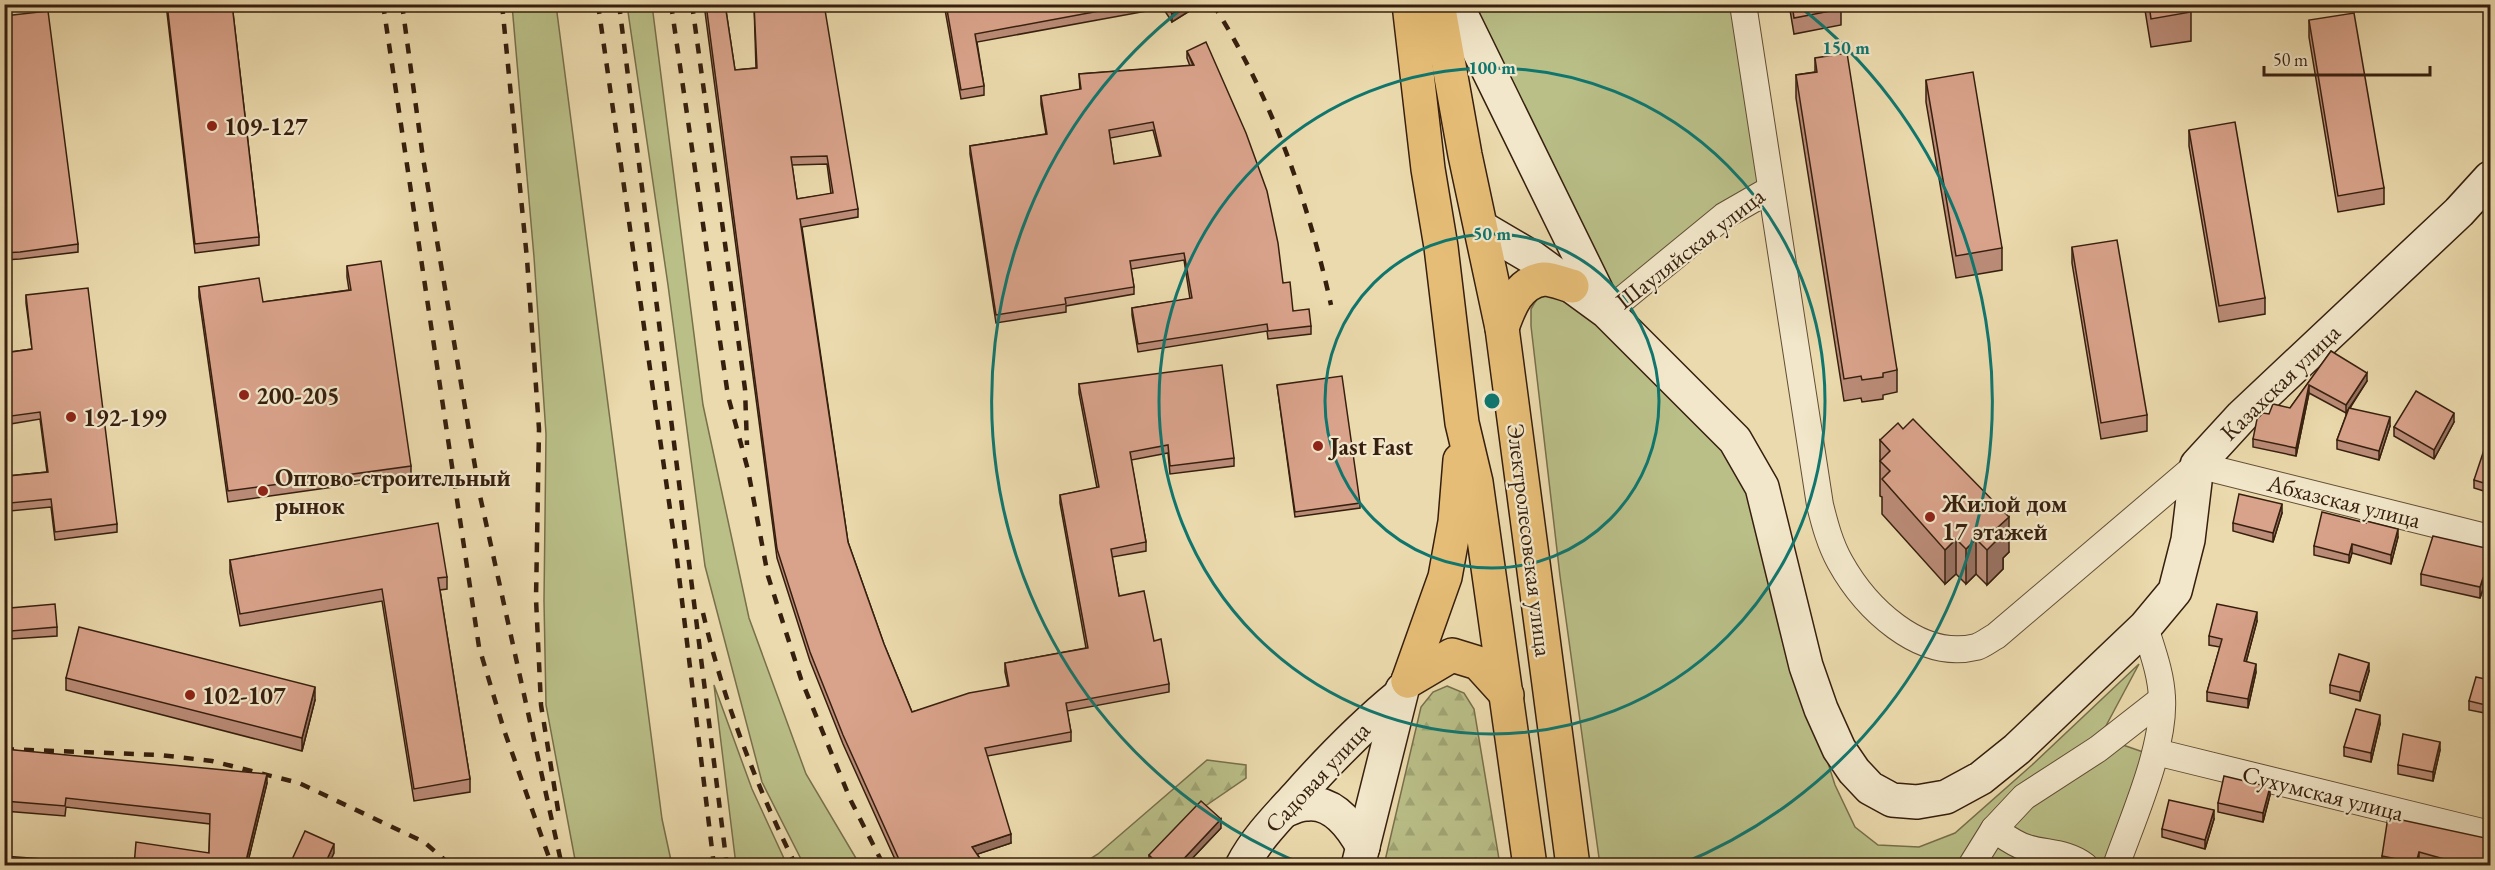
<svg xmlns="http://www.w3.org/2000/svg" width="2495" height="870" font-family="'EB Garamond',serif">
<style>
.green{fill:#babf88;stroke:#786f4b;stroke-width:1.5}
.forest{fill:url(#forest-firs);stroke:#786f4b;stroke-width:1.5}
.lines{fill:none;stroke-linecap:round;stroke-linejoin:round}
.street-casing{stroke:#634e36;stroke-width:28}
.secondary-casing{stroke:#361f0e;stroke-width:36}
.primary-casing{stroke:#361f0e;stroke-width:36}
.street{stroke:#f2e7ca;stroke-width:26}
.secondary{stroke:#f2e7ca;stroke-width:33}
.primary{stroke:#e6bd76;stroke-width:33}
.rail{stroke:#361f0e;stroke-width:4.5;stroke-dasharray:10 10;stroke-linecap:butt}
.wall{fill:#bb8c78;stroke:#361f0e;stroke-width:1.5;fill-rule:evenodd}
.shaded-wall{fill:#987261;stroke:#361f0e;stroke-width:1.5}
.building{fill:#d9a38b;stroke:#361f0e;stroke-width:1.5;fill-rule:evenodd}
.ring{fill:none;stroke:#0f766e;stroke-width:3}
.poi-dot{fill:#8f2418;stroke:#f2e7ca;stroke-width:2}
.labels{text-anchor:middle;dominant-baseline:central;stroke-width:4.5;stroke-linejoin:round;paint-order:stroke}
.poi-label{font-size:24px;font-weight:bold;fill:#361f0e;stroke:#f2e7ca;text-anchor:start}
.street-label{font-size:24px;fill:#361f0e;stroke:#f2e7ca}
.centre{fill:#0f766e;stroke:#f2e7ca;stroke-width:3}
.ring-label{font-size:18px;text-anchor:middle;font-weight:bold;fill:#0f766e;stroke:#f2e7ca;stroke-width:4.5;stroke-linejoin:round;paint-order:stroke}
</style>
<defs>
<pattern id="forest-firs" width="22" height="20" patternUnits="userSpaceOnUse" patternTransform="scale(1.5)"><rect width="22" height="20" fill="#babf88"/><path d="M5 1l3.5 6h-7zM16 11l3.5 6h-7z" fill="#a0a474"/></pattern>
</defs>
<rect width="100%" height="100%" fill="#ebdaad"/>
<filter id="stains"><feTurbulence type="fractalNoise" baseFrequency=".00333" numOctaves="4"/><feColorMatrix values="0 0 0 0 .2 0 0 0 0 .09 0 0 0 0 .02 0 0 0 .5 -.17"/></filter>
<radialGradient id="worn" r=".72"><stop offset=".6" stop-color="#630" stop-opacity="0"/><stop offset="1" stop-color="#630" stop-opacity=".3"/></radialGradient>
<!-- green -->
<g class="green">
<polygon points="512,5 556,5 662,819 672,865 576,865 546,705 544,601 546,434 534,257"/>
<polygon points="627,5 652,5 703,405 749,618 806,774 860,865 804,865 762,782 705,566 668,285"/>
<polygon points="1467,5 1731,5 1761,186 1609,297"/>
<polygon points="1550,293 1579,309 1711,426 1745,478 1811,710 1835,785 1855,827 1878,845 1919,847 1955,833 2032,765 2139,664 2100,737 2146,753 2108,865 1600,865 1560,576 1531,326 1531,309 1538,297"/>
<polygon points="714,685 752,789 787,865 736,865"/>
</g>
<!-- forest -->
<g class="forest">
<polygon points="1447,686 1464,693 1474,709 1500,865 1384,865 1421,707 1433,692"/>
<polygon points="1207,760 1246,765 1246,778 1201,809 1149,864 1151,865 1079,866 1098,854"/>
</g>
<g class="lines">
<!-- street casing -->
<g class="street-casing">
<g id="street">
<path d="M1743,4L1820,505C1825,525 1830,544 1840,562C1865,607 1919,661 1976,647C1983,645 1990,639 1996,636L2197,465L2490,538"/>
<polyline points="1607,312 1724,216 1771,189"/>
<polyline points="2156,752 2490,834"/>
<path d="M1994,829C2004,836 2014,844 2027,848C2047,854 2067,852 2085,866"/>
<polyline points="1971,866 1994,829 2024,797 2098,749 2162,699"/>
<path d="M2116,866C2133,818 2165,747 2162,698C2161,673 2152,650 2145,627"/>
</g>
</g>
<!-- secondary casing -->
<g class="secondary-casing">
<g id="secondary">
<polyline points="1456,4 1605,308"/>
<polyline points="1482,228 1533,258 1607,312 1735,440 1762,487 1806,666 1821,709 1839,749 1854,771 1870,788 1892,800 1917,802 1946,797 1981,778 2017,749 2145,627 2175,591 2188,540 2197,465 2242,416 2459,212 2490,178"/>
<path d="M1284,811C1291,808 1299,804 1307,804C1334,801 1352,827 1363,847"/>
<path d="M1242,866C1256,839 1277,818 1297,796C1329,760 1362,726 1400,695"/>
<polyline points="1358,866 1402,690"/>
</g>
</g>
<!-- primary casing -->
<g class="primary-casing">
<g id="primary">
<polyline points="1409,4 1428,169 1441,247 1462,423 1476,482 1530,866"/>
<polyline points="1438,4 1465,155 1502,328 1573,866"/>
<path d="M1502,328C1509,308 1518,282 1544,279C1552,279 1564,284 1572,286"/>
<polyline points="1408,681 1445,577 1455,522 1460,460"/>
<polyline points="1408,681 1452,655 1478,663 1507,695"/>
</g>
</g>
<!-- street -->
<use href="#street" class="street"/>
<!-- secondary -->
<use href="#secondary" class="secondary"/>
<!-- primary -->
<use href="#primary" class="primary"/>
<!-- rail -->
<g class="rail">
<polyline points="383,4 479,647 504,730 552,866"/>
<polyline points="402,4 423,158 480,496 562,866"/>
<polyline points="502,4 527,259 539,429 536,599 541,705 559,816"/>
<polyline points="598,4 676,551 714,866"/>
<polyline points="619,4 727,866"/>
<polyline points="671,4 728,396 748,470 768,576 801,679 851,801 884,866"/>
<polyline points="692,4 745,389 747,445"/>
<path d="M1213,4C1271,96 1308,200 1331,305"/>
<path d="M703,613C724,702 755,783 796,866"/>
<polyline points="4,749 160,755 212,761 299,783 424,842 452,866"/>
</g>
</g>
<!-- wall -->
<g class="wall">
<polygon points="166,4 232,4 259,237 259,245 195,253"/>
<path d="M704,4H725L735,70L756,68L754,4L858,209V217L802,227L848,542L884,644L912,712L1008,686L1005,672V663L1086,648L1060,503V495L1097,488L1079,393V384L1234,458V466L1170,474L1168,453L1131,460L1146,542V551L1112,557L1119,596L1154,641L1169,684V692L1067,711L1071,732V741L987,756L1011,843L977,854L985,866H898L843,744L810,661L777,558ZM827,164L831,194L797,199L792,165Z"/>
<polygon points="944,4 1191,4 1191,10 1172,22 1163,8 977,42 984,86 984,95 961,99"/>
<polygon points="1789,4 1841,4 1841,25 1794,34"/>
<polygon points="2144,4 2190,4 2191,12 2191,41 2151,47"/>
<polygon points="4,16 78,244 78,252 20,259 4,260"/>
<polygon points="2309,20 2384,188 2384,204 2338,212 2309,37"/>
<path d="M1187,51L1283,283L1293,311L1311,326V334L1268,339L1267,331L1138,352L1132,315V308L1190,299L1184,260L1131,269L1134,287V294L1066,306V312L996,323L970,154V146L1046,134L1041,104V96L1080,90L1079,74L1190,66L1187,58ZM1153,130L1160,157L1114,164L1110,138Z"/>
<polygon points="1815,58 1897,370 1897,392 1883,395 1883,399 1862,402 1861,398 1844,401 1796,98 1796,75 1815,72"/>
<polygon points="1926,80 2002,248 2002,270 1956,278 1926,102"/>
<polygon points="2189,130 2265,298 2265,314 2219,322 2189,146"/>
<polygon points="2072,247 2147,415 2147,431 2101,439 2072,263"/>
<polygon points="347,266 411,466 411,476 228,502 199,297 199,287 263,302 349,290 347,277"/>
<polygon points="26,295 117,524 117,532 55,540 51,507 10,511 8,476 47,472 40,419 4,425 4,353 32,349 26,303"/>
<polygon points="2331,351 2367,381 2350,408 2390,426 2379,460 2337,449 2337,440 2348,410 2346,413 2309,393 2296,456 2253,447 2253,439 2269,414 2290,408"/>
<polygon points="1277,385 1360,503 1360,508 1295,517"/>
<polygon points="2454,422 2434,459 2394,436 2394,427"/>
<polygon points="1880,440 2009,552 2003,558 2003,569 1987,585 1976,574 1966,584 1956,574 1945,584 1882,514 1882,497 1880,496"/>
<polygon points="2490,452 2490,493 2474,488 2474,480"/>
<polygon points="2282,513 2273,542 2233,531 2233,523"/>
<polygon points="2398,537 2391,564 2352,553 2349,563 2314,555 2314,546"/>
<polygon points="2490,553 2490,591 2483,589 2480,598 2421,585 2421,574"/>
<polygon points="230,560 447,577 447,589 440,590 470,779 470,792 414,801 382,601 240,626 230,573"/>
<polygon points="10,608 57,627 57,636 11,639"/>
<polygon points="2257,621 2246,662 2256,672 2248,708 2207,701 2207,692 2220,647 2209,645 2209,636"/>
<polygon points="2369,671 2360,701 2330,693 2330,685"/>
<polygon points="66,678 315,700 302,751 66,690"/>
<polygon points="2490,680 2490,714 2469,710 2469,701"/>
<polygon points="2380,724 2371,762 2344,756 2344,747"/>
<polygon points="4,749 267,783 247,865 209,853 210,824 66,807 65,816 4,811"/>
<polygon points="2440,750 2433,781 2398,774 2398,765"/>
<polygon points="2270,795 2263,822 2218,812 2218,803"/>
<polygon points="2214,819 2205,849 2162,837 2162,829"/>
<polygon points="1221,828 1185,866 1151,866 1149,864 1149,855"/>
<polygon points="2490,839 2490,866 2432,866 2419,862 2418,866 2382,865 2382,856"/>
</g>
<!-- shaded-wall -->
<g class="shaded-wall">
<polygon points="1187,4 1191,4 1191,10 1172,22 1172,14"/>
<polygon points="2367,373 2367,381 2346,413 2346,405"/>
<polygon points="2309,385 2309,393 2296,456 2296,448"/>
<polygon points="2454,413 2454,422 2434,459 2434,450"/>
<polygon points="2390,417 2390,426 2379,460 2379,451"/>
<polygon points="2282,504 2282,513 2273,542 2273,533"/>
<polygon points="2009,517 2009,552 2003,558 2003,569 1987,585 1987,550 1997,528"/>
<polygon points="2398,529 2398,537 2391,564 2391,555"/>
<polygon points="1956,539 1956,574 1945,584 1945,550"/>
<polygon points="1976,539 1976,574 1966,584 1966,549"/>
<polygon points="2352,544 2352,553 2349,563 2349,555"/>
<polygon points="2483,578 2483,589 2480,598 2480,587"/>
<polygon points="2257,612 2257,621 2244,670 2244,661"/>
<polygon points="2369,663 2369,671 2360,701 2360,692"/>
<polygon points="2256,664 2256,672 2248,708 2248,699"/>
<polygon points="315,687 315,700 302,751 302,738"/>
<polygon points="2380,715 2380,724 2371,762 2371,753"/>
<polygon points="2440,742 2440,750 2433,781 2433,772"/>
<polygon points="267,774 267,783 247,866 245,866"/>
<polygon points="2270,787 2270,795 2263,822 2263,813"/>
<polygon points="2214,810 2214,819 2205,849 2205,840"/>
<polygon points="1221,819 1221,828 1185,866 1177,866"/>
<polygon points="1011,834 1011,843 972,856 972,847"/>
<polygon points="334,844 334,853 328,866 324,866"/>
<polygon points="2419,852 2419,862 2418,866 2416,866"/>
</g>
<!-- building -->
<g class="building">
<polygon points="167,4 232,4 259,237 195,244"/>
<path d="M706,4H725L735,70L757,68L754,4H824L858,209L800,219L848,542L884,644L912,712L969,693L1009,686L1005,663L1088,648L1060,495L1099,487L1079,384L1222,365L1234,458L1170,466L1168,445L1130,452L1146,542L1111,549L1119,596L1144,591L1154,641L1161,639L1169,684L1066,703L1071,732L985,748L1011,834L972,847L985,866H902L843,735L810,652L777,549ZM827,156L833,193L797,199L791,157Z"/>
<polygon points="946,4 1137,4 975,34 984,86 961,90"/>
<polygon points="1166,4 1187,4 1172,14"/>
<polygon points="1792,4 1841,4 1841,9 1794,18"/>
<polygon points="2149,4 2190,4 2191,12 2151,19"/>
<polygon points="48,11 78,244 20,252 4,253 4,16"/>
<polygon points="2354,13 2384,188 2338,196 2309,20"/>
<path d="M1206,42L1246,133L1267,191L1278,243L1283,283L1290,282L1293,311L1309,309L1311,326L1268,331L1267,324L1138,344L1132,308L1192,298L1184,253L1130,261L1134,287L1065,298L1066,304L996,315L970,146L1047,134L1041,96L1081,89L1079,74L1194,65L1187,51ZM1153,122L1161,156L1114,164L1109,130Z"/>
<polygon points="1847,53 1897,370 1883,373 1883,377 1862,380 1861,376 1844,379 1796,75 1817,72 1815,58"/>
<polygon points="1973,72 2002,248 1956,256 1926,80"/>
<polygon points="2235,122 2265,298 2219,306 2189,130"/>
<polygon points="2117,240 2147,415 2101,423 2072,247"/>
<polygon points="381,261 411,466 228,491 199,287 259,278 263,302 351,290 347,266"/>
<polygon points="88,288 117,524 55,532 51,499 10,503 8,476 48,472 40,412 4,417 4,353 32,349 26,295"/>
<polygon points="2331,351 2367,373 2346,405 2309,385 2296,448 2253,439 2257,419 2263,413 2269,414 2273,404 2290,408"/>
<polygon points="1342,376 1360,503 1295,512 1277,385"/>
<polygon points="2416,391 2454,413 2434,450 2394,427"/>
<polygon points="2349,408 2390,417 2379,451 2337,440"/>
<polygon points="1913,419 2009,517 1997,528 2003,534 1987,550 1976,539 1966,549 1956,539 1945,550 1882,479 1890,471 1880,461 1890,451 1880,440 1898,423 1903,429"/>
<polygon points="2484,450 2490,452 2490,485 2474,480"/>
<polygon points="2239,494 2282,504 2273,533 2233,523"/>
<polygon points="2322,512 2366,523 2366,521 2398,529 2391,555 2352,544 2349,555 2314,546"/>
<polygon points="438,523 447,577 438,578 470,779 414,789 382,589 240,614 230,560"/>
<polygon points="2433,536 2490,549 2489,553 2490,553 2490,580 2483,578 2480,587 2421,574"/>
<polygon points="55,604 57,627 11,631 10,608"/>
<polygon points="2217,604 2257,612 2244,661 2256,664 2248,699 2207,692 2222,639 2209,636"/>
<polygon points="79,627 315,687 302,738 66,678"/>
<polygon points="2339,654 2369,663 2360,692 2330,685"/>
<polygon points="2476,677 2490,680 2490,706 2469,701"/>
<polygon points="2356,709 2380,715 2371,753 2344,747"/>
<polygon points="2403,734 2440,742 2433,772 2398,765"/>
<polygon points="4,749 267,774 245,865 249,866 134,866 136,842 209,853 210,814 66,798 65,806 4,801"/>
<polygon points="2224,776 2270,787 2263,813 2218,803"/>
<polygon points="2169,800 2214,810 2205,840 2162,829"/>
<polygon points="1201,801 1221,819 1177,866 1160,866 1149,855"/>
<polygon points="2388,817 2490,839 2490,866 2469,866 2419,852 2416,863 2382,856"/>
<polygon points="305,831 334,844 324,866 293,866 290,864"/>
<polygon points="4,856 133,866 4,866"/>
</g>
<!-- distance rings -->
<g class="ring">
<circle cx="1492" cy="401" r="167"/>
<circle cx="1492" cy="401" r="333"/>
<path d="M1305 865A500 500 0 0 1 1184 7M1800 7A500 500 0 0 1 1679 865"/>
</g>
<!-- markers -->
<g class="poi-dot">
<circle cx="212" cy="126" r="6"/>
<circle cx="244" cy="395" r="6"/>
<circle cx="71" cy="417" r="6"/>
<circle cx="1318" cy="446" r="6"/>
<circle cx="263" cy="491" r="6"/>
<circle cx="1930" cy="517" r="6"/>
<circle cx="190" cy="695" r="6"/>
</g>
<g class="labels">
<!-- poi labels -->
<g class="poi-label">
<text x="224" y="126">109-127</text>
<text x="256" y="395">200-205</text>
<text x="83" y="417">192-199</text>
<text x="1330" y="446">Jast Fast</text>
<text x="275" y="477">Оптово-строительный<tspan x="275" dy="28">рынок</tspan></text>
<text x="1942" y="503">Жилой дом<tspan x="1942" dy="28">17 этажей</tspan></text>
<text x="202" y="695">102-107</text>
</g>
<!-- street labels -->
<g class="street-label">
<text transform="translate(1690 248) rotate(-38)">Шауляйская улица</text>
<text transform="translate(2280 382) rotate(-44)">Казахская улица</text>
<text transform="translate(2344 501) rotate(14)">Абхазская улица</text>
<text transform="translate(1530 540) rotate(83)">Электролесовская улица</text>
<text transform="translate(1317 777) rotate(-47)">Садовая улица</text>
<text transform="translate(2323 793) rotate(14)">Сухумская улица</text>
</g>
</g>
<circle cx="1492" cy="401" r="9" class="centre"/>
<g class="ring-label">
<text x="1846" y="54">150 m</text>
<text x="1492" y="74">100 m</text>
<text x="1492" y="240">50 m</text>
</g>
<!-- margin -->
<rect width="2495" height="870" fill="none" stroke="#ebdaad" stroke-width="24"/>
<rect x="6" y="6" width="2483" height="858" fill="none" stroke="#361f0e" stroke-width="3"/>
<rect x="12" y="12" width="2471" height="846" fill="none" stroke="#361f0e" stroke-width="1.5"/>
<!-- scale -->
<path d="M2264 66v9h166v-9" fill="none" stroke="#361f0e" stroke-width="3"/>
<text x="2273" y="66" font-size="18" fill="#361f0e" stroke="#f2e7ca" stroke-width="4.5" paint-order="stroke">50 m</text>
<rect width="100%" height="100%" filter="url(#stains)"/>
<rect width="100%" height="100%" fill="url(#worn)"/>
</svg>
